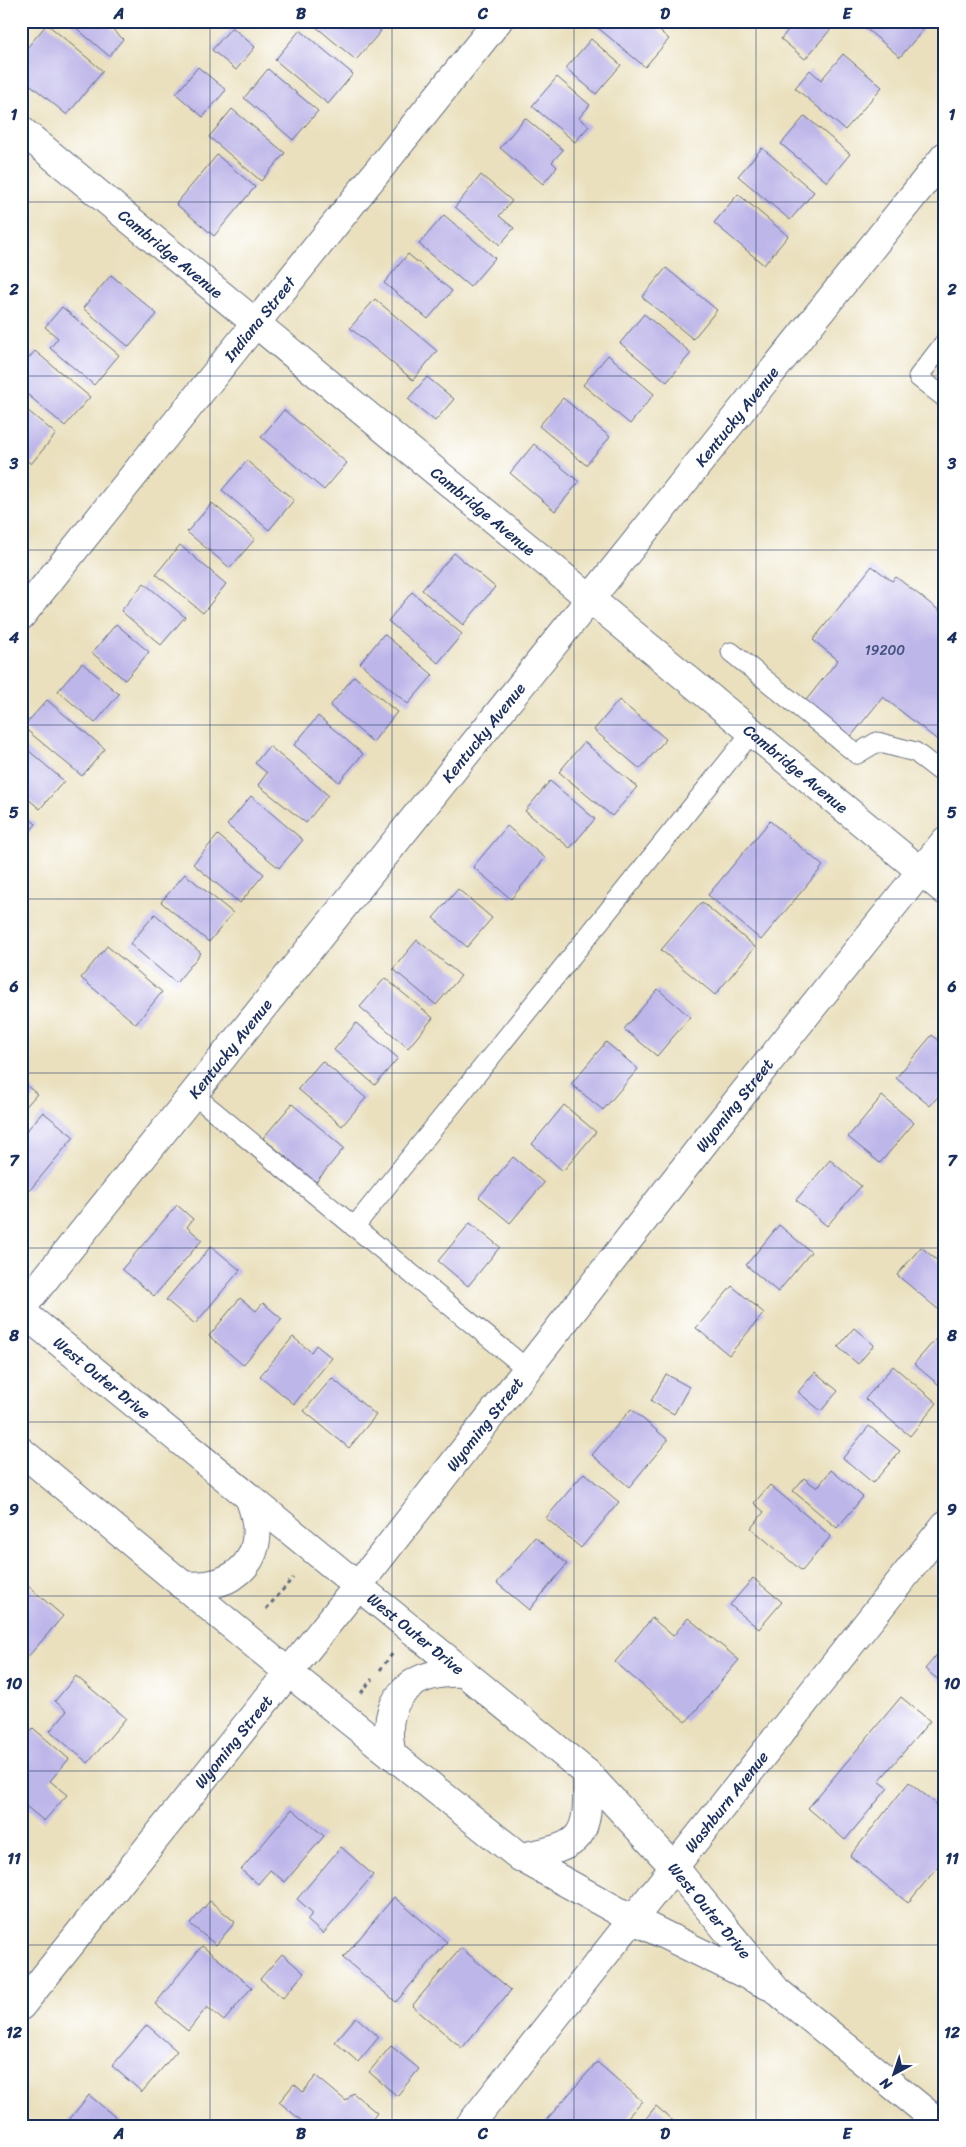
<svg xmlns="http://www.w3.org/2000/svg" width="966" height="2147" font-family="Sriracha,sans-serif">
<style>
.building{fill:#bdb6e9}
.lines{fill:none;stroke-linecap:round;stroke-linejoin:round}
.service-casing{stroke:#636d7f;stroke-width:21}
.minor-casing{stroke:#636d7f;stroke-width:30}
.tertiary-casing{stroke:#636d7f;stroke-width:30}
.secondary-casing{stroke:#636d7f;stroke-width:30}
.path{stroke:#636d7f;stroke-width:3;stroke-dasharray:4 4;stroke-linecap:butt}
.service{stroke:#fff;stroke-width:19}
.minor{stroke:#fff;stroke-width:28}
.tertiary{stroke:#fff;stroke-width:28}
.secondary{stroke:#fff;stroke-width:28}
.grid{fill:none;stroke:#1b2f5e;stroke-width:1;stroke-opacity:0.55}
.labels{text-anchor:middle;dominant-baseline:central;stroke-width:4.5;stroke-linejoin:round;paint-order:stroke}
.number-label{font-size:14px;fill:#445181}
.street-label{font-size:16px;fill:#1b2f5e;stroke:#fff}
.neatline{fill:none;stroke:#1b2f5e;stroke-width:2}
.grid-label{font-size:16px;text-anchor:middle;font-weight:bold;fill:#1b2f5e}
</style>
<rect width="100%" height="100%" fill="#fff"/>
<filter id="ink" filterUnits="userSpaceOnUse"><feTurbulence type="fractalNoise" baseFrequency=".02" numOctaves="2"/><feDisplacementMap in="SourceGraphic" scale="10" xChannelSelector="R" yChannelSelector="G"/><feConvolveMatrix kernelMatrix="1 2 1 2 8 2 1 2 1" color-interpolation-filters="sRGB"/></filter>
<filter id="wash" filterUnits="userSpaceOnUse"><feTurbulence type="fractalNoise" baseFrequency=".0096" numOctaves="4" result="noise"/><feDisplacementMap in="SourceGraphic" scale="20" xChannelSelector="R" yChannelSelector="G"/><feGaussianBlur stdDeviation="1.12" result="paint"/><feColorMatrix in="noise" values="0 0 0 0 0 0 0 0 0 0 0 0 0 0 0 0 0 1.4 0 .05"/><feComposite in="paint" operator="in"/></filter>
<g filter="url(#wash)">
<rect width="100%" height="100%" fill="#eae0bd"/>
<g id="blocks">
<!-- building -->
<g class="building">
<polygon points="68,21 115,21 110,27 123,39 109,56"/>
<polygon points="309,21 369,21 381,31 356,60"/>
<polygon points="602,21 648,21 669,39 645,67 597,27"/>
<polygon points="795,21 822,21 831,29 805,59 781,39"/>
<polygon points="868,21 913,21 923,30 900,57 863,26"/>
<polygon points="47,24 103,71 67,115 21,77 21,55"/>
<polygon points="232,27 255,47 236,70 212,50"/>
<polygon points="300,30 353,74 328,104 275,60"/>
<polygon points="591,39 621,65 596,94 566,68"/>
<polygon points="843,54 882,87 845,130 795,88 810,70 821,80"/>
<polygon points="198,67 226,90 203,117 176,94"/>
<polygon points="268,69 318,111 293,140 244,98"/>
<polygon points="557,77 590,105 579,118 589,126 575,142 532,106"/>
<polygon points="232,109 285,153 261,181 209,137"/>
<polygon points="805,116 850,154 827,182 781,144"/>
<polygon points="525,118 563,150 552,162 557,167 543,184 500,148"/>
<polygon points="762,148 814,192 790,220 738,176"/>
<polygon points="217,155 255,187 214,236 176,204"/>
<polygon points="481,175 512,201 499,216 514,228 500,245 455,207"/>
<polygon points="738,194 788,236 764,265 714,223"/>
<polygon points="444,215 495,258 470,287 419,244"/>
<polygon points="408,254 452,291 428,319 384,283"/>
<polygon points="666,268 717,310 693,339 642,297"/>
<polygon points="111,275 157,314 129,347 83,308"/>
<polygon points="375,299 437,351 413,380 350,328"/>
<polygon points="62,307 119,355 94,385 50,348 58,338 45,327"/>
<polygon points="644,314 691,353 667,382 620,343"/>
<polygon points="35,351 90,397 65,426 21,389 21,367"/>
<polygon points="608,355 654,394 630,424 583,385"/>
<polygon points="427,377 454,399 435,421 408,399"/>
<polygon points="563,398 610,437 586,465 539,426"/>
<polygon points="21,405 56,434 31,464 21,455"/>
<polygon points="284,410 347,463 324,490 261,437"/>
<polygon points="534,444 579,482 555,511 510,473"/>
<polygon points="247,461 294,500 269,530 222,490"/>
<polygon points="212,503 255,539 230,568 187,532"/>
<polygon points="180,545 226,584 203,613 156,574"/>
<polygon points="454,553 495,587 463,625 422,590"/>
<polygon points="872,566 892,581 896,577 945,615 945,746 883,697 848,740 803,704 838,660 813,640"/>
<polygon points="144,583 185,617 161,645 121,611"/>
<polygon points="412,592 462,634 438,663 388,621"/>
<polygon points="116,624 149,652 125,680 92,653"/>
<polygon points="384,634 433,675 408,704 360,663"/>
<polygon points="82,663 119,694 95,723 58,691"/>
<polygon points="354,676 397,712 373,742 330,706"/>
<polygon points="47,700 105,749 82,776 23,727"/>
<polygon points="619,700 666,739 640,769 594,730"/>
<polygon points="318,716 363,754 339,782 294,745"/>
<polygon points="584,742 637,787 612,816 559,772"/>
<polygon points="21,744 64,781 40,809 21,793"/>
<polygon points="269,746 328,795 306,823 258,785 267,773 255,763"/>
<polygon points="550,781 595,819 570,848 525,811"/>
<polygon points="251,796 303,840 279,868 227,825"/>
<polygon points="21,812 36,824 21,842"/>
<polygon points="770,821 823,866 761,940 708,895"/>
<polygon points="507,826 545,858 511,899 473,867"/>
<polygon points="218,835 264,874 240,903 193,864"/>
<polygon points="185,874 233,913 209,942 161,902"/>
<polygon points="458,889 492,918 467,947 433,918"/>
<polygon points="702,902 755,947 715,995 661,950"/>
<polygon points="155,914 201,953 176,983 130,944"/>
<polygon points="417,940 461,976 436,1005 393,969"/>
<polygon points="107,946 162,992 136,1024 81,978"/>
<polygon points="385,978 433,1018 408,1048 360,1007"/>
<polygon points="658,989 690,1017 657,1056 624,1029"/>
<polygon points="356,1023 398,1058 375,1085 334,1050"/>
<polygon points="932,1035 945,1046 945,1088 930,1106 896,1078"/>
<polygon points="606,1042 638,1069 603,1110 571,1084"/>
<polygon points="322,1061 366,1098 342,1126 298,1089"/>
<polygon points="21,1081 37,1094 21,1112"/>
<polygon points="882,1096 914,1123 880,1163 848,1137"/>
<polygon points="292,1104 344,1148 316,1182 263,1138"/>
<polygon points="564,1105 596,1132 563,1171 532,1144"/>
<polygon points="43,1112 74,1137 29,1191 21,1185 21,1137"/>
<polygon points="513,1157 544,1183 510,1223 479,1197"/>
<polygon points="830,1160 861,1186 827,1226 796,1200"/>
<polygon points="177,1205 193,1219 187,1227 202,1240 154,1296 122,1269"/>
<polygon points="470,1223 500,1247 468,1286 438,1261"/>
<polygon points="779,1225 811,1252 778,1292 746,1265"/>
<polygon points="211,1246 240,1270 195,1324 166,1300"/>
<polygon points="921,1247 945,1267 937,1279 945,1285 945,1315 897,1275"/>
<polygon points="732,1286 764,1313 729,1355 696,1328"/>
<polygon points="240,1298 256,1311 263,1303 282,1319 243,1365 209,1336"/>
<polygon points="854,1328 874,1345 858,1364 838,1347"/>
<polygon points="941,1333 945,1336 945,1390 914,1364"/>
<polygon points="293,1337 311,1352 316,1345 332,1358 294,1404 260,1376"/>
<polygon points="893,1366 937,1403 910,1436 865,1399"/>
<polygon points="815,1372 838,1391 821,1411 798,1392"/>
<polygon points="666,1374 689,1387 674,1414 651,1401"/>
<polygon points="332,1378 376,1415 349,1448 304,1411"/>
<polygon points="631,1409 668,1440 629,1487 592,1455"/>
<polygon points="869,1426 900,1451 873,1483 843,1458"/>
<polygon points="831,1470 863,1497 837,1528 793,1491 804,1478 817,1488"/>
<polygon points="584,1473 619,1502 581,1548 546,1518"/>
<polygon points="770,1485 831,1536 802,1571 751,1528 764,1512 754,1503"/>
<polygon points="535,1537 567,1564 529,1610 497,1583"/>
<polygon points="753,1578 782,1602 759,1629 730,1605"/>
<polygon points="22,1581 63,1616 21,1665 21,1582"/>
<polygon points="652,1618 673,1636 688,1618 739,1660 686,1722 615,1662"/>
<polygon points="945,1645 945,1685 925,1669"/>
<polygon points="76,1676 126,1718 88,1763 50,1731 67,1711 55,1701"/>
<polygon points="901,1697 930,1721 879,1781 888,1788 845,1840 808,1808"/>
<polygon points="33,1728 69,1759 50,1781 67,1795 44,1821 21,1802 21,1742"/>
<polygon points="909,1782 945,1811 945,1858 908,1903 850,1856"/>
<polygon points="292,1809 324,1836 285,1882 270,1870 258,1884 241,1870"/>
<polygon points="341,1847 373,1875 323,1934 307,1920 313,1913 297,1899"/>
<polygon points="394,1897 447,1942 396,2002 343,1958"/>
<polygon points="210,1901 235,1922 216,1945 190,1924"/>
<polygon points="202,1946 252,1987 224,2021 207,2007 188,2031 155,2004"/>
<polygon points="461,1948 511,1990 462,2048 412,2006"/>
<polygon points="282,1954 304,1973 283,1998 260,1979"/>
<polygon points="356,2017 379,2037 358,2062 335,2042"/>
<polygon points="147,2025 177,2051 142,2092 112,2066"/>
<polygon points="391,2046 419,2069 397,2096 369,2072"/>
<polygon points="597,2062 642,2101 620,2126 541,2126"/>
<polygon points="316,2076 346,2101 353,2093 377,2113 367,2126 308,2126 279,2102 294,2084 303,2092"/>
<polygon points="89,2095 121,2122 118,2126 64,2126"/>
<polygon points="656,2106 679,2126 640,2126"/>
</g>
</g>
</g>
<g filter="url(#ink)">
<use href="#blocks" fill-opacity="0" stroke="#636d7f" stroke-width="1"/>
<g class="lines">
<!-- service casing -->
<g class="service-casing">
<g id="service">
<polyline points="945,342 918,377 945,398"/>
<polyline points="731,652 857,754 877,742 915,752 945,775"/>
<polyline points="193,1094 527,1369"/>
<polyline points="354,1227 752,732"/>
</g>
</g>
<!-- minor casing -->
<g class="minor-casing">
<g id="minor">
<path id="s1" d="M21,130L945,891"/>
<path id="s2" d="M21,616L498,21"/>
<path id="s3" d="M21,1309L945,156"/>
<path id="s4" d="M469,2126L945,1525"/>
</g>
</g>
<!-- tertiary casing -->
<g class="tertiary-casing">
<g id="tertiary">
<path id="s5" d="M21,2006L357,1587L714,1130L945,841"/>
</g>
</g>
<!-- secondary casing -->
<g class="secondary-casing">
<g id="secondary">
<path id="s6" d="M21,1311L587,1773L674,1867L777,1991L943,2126"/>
<polyline points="21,1451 288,1672 520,1857 634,1920 769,1986"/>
<path d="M182,1585C239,1591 271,1555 250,1500"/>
<path d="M392,1755C379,1701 409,1670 463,1673"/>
<path d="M520,1857C584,1846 589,1839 587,1773"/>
</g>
</g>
<!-- path -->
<g class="path">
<polyline points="266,1609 293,1578"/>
<polyline points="380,1670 393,1653"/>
<polyline points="361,1693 372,1679"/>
</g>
<!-- service -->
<use href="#service" class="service"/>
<!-- minor -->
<use href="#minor" class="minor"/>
<!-- tertiary -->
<use href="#tertiary" class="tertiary"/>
<!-- secondary -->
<use href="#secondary" class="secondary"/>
</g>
</g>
<!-- grid -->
<path class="grid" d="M210,21V2126M392,21V2126M574,21V2126M756,21V2126M21,202H945M21,376H945M21,550H945M21,725H945M21,899H945M21,1073H945M21,1248H945M21,1422H945M21,1596H945M21,1771H945M21,1945H945"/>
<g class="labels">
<!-- number labels -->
<g class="number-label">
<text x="885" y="650">19200</text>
</g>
<!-- street labels -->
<g class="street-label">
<text stroke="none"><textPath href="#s1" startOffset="194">Cambridge Avenue</textPath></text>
<text stroke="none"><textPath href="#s2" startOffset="381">Indiana Street</textPath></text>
<text stroke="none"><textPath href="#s3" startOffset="1144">Kentucky Avenue</textPath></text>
<text stroke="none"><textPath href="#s1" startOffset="599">Cambridge Avenue</textPath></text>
<text stroke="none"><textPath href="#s3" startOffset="739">Kentucky Avenue</textPath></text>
<text stroke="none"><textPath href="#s1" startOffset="1004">Cambridge Avenue</textPath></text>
<text stroke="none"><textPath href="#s3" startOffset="334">Kentucky Avenue</textPath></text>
<text stroke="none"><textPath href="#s5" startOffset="1149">Wyoming Street</textPath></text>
<text stroke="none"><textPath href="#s6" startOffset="105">West Outer Drive</textPath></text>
<text stroke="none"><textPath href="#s5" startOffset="744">Wyoming Street</textPath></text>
<text stroke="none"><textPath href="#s6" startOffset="510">West Outer Drive</textPath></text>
<text stroke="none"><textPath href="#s5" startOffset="339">Wyoming Street</textPath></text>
<text stroke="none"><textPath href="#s4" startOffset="414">Washburn Avenue</textPath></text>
<text stroke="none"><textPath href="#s6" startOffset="915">West Outer Drive</textPath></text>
</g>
</g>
<!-- margin -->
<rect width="966" height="2147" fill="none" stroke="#fff" stroke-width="55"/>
<!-- north arrow -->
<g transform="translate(894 2074) rotate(220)" stroke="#ffffff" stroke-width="4" paint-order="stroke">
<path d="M0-4L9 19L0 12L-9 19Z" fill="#1b2f5e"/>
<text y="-8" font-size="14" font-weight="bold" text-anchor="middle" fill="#1b2f5e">N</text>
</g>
<rect x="28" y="28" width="910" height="2092" class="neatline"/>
<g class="grid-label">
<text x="119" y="19">A</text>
<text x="301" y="19">B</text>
<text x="483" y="19">C</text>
<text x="665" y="19">D</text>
<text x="847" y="19">E</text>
<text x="14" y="120">1</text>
<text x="952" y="120">1</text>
<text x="14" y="295">2</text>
<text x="952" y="295">2</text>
<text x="14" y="469">3</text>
<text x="952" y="469">3</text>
<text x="14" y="643">4</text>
<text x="952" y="643">4</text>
<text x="14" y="818">5</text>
<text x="952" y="818">5</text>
<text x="14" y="992">6</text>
<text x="952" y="992">6</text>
<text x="14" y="1166">7</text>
<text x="952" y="1166">7</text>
<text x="14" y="1341">8</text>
<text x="952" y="1341">8</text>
<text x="14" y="1515">9</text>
<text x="952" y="1515">9</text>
<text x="14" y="1689">10</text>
<text x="952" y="1689">10</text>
<text x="14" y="1864">11</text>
<text x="952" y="1864">11</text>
<text x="14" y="2038">12</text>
<text x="952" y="2038">12</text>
<text x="119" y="2139">A</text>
<text x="301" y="2139">B</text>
<text x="483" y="2139">C</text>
<text x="665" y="2139">D</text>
<text x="847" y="2139">E</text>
</g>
</svg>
